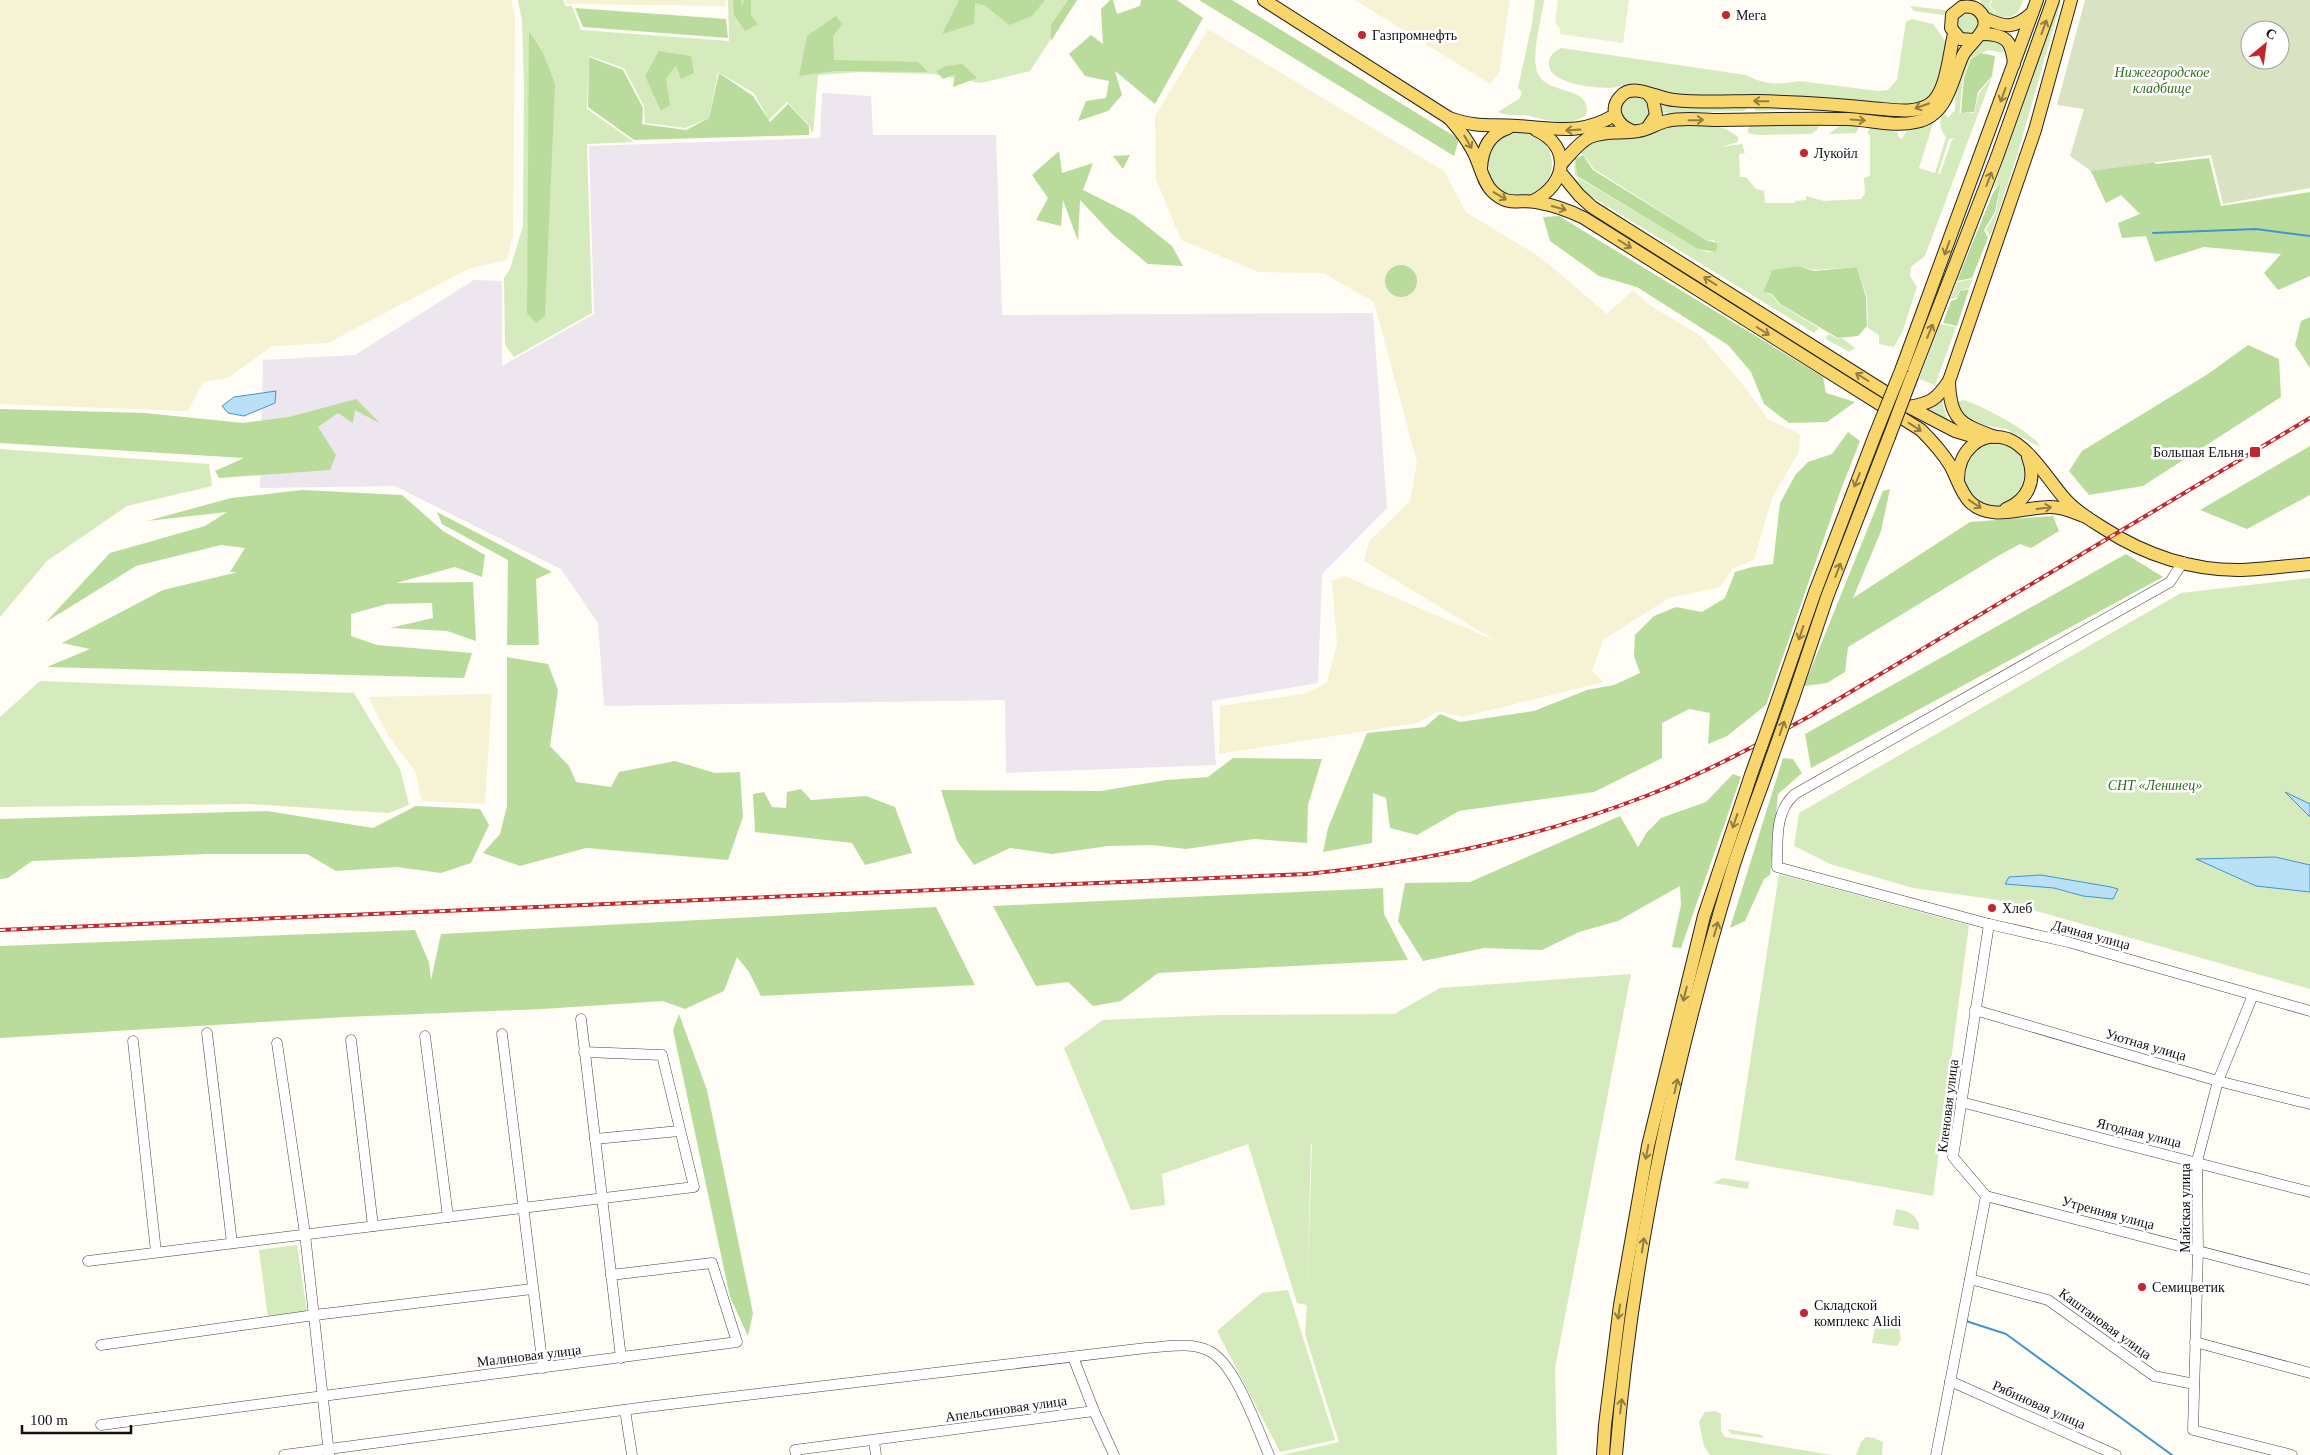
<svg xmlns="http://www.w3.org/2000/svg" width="2310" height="1455" font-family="Georgia,serif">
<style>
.industrial{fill:#eee6ef}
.farmland{fill:#f6f3d4}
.green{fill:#d5ebbd;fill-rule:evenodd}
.forest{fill:#b9dc9c}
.cemetery{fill:#d9e3c4;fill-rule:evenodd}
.pitch{fill:#e6f2cf}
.water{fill:#b9e0f7;stroke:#3f96cf}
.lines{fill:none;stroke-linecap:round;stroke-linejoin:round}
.stream{stroke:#3f96cf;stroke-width:2}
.minor-casing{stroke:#444;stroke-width:11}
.major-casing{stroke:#222;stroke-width:14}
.minor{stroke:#fff;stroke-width:10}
.major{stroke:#f9d66b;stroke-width:12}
.rail-casing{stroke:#c4262e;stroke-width:4}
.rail{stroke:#fff;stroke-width:2;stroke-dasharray:5.5;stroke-linecap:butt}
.major-bridge-casing{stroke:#222;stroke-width:14;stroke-linecap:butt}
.major-bridge{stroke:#f9d66b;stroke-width:12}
.oneway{stroke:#917d42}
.poi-dot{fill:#c4262e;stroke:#fff;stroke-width:2}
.labels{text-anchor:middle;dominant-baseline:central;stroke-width:5;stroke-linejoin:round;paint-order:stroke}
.poi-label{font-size:14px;fill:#111;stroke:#fff;text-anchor:start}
.park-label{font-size:14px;font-style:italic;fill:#2f6b1f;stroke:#fff}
.street-label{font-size:14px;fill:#111;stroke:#fff}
</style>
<rect width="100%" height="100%" fill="#fffdf5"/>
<!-- industrial -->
<polygon class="industrial" points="822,93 871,96 873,135 996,135 1002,315 1373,313 1387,508 1322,574 1318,683 1212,701 1216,765 1006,773 1005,700 604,706 598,623 561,569 395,486 260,488 263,360 355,355 474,280 502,281 502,366 594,314 589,146 820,138"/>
<!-- farmland -->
<g class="farmland">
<polygon points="0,0 511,0 515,16 513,235 507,260 470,268 328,343 272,346 228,378 203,382 188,411 0,404"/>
<polygon points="565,0 725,0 726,6 567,4"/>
<polygon points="1355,0 1510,0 1499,73 1490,84"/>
<polygon points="1208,29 1444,171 1466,212 1540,257 1607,314 1633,290 1651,306 1701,336 1740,381 1768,419 1800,434 1799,452 1772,498 1754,560 1733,568 1720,587 1669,598 1603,640 1592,671 1604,682 1462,717 1439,711 1417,723 1219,754 1220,706 1303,694 1327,683 1337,643 1332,581 1345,576 1496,641 1364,561 1369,541 1410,501 1417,462 1374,302 1323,273 1259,272 1181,240 1156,179 1155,116"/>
<polygon points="492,694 485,804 422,801 415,771 389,737 368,697"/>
</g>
<!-- green -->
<g class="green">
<polygon points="518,0 563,0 566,6 572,6 581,30 729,41 728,0 1076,0 1030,71 981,83 933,74 860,72 818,75 813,134 809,125 787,102 769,120 754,93 718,72 709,118 685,128 645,123 644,106 624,68 589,56 587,109 634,142 587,144 592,313 514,357 505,345 504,278 510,269 523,226 524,87 522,21"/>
<path d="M1535,0H1544C1542,18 1530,58 1538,74C1549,96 1593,85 1586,115C1568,128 1549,120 1529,116C1519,114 1507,117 1498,112L1520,98L1522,92L1518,88L1532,24Z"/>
<polygon points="1980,0 1991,0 1989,6 1995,13 1991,15 1985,13"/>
<path d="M1992,0H2023C2018,17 2010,20 1993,15L1996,12L1990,6Z"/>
<polygon points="2059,1 2061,2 2016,159 1990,237 1986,230 1996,212 2001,182 1993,190"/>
<polygon points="1910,6 1952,11 1943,15 1914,11"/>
<circle cx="1968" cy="24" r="11"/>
<path d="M1912,19L1933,24L1946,42L1940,84L1924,106L1697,98C1688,97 1679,96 1670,94C1660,92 1650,87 1640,85C1631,83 1619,87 1609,88C1594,88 1545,84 1549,61C1551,54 1555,50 1562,48L1746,75C1765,85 1779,85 1799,81L1878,91L1888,90L1897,80L1906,22Z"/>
<path d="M1984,39L1998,41L2004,53L1988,50L1971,58L1963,77L1959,118L1960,113H1974L1979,93L1992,77L1925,256L1911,267L1910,276L1917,287L1903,330L1894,347L1879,344V335L1868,328L1867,297L1857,267L1814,270L1798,266L1772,270L1763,292L1772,295L1779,304L1819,328L1814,333L1584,192L1574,179L1581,183C1574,176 1573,170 1575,160L1577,177L1699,249L1707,252H1715L1717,249V243L1713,240H1706L1594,169L1581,152L1585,144C1622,135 1707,109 1738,137V142L1721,147L1742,144L1745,153L1739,154L1740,177H1746L1756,189L1764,191L1765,203H1795V201L1806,200V196L1824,201L1861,199L1865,194L1864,178L1870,176V135L1867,133L1870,128L1898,132V137L1902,139L1906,132L1924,126L1935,117L1919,168L1935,173L1946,137C1939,127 1939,123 1943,111L1948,118L1955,110C1956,68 1957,71 1984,39ZM1955,138L1952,140L1940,174H1938L1949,139Z"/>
<circle cx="1636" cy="111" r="15"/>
<polygon points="1657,100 1751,104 1744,111 1657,113"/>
<polygon points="1755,108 1820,109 1754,111"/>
<polygon points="1751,124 1820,124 1817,130 1810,134 1758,135 1748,133 1748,129"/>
<polygon points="1842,124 1859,127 1856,133 1829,134"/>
<circle cx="1520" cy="164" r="32"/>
<polygon points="1973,279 1969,288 1959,291 1957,298 1950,299 1957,282"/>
<polygon points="1940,324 1956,327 1935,385 1919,379"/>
<path d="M1829,334L1838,339L1842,338L1855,348L1849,352C1841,346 1832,344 1825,338Z"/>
<polygon points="1940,397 1948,420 1925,407"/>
<path d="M1963,400C1979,404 2035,433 2040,447L2006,429L1977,424L1965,419L1957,407L1958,402Z"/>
<circle cx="1995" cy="474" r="32"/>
<polygon points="0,449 209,464 212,486 127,506 47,561 0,617"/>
<polygon points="2310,578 2310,989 1998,900 1913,888 1830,864 1794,846 1799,813 2181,593"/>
<polygon points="40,681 354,693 400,769 409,805 389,813 250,804 0,807 0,717"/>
<polygon points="1779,874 1969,925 1933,1196 1735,1160"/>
<path d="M1631,974L1555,1368L1557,1455H1282L1339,1442L1305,1334L1307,1305L1297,1303L1248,1144L1162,1174L1165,1205L1131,1210L1064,1048L1103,1020L1218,1015L1394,1014L1440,988ZM1312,1144L1307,1294L1311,1144Z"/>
<polygon points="1723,1178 1749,1182 1748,1189 1713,1183"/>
<path d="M1896,1209C1909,1211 1919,1215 1919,1230L1893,1225Z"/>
<polygon points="297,1245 307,1312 268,1318 259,1250"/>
<polygon points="1288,1290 1335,1440 1280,1452 1217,1331 1262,1293"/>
<polygon points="1876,1322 1899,1328 1901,1339 1897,1346 1872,1343"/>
<polygon points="1715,1411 1721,1414 1721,1431 1725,1437 1832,1455 1710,1455 1704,1446 1699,1422 1705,1412"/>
<polygon points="1727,1429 1762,1435 1764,1438 1732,1434"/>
<polygon points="1866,1437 1874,1438 1883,1442 1882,1455 1856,1455 1861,1442"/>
</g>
<!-- forest -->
<g class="forest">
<polygon points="733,0 741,0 742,7 744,0 751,0 751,15 758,24 745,31 734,15"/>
<polygon points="959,0 1045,0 1032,16 1009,25 986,6 975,3 974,24 942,34"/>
<polygon points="1068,0 1077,0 1051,41 1051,25"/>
<polygon points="1110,0 1113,0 1117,14 1140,6 1141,0 1177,0 1203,18 1155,104 1115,71 1122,95 1108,111 1078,121 1086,101 1106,98 1109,81 1085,76 1069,54 1091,35 1103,44 1101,9"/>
<polygon points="1199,0 1232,0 1459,139 1454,156"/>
<polygon points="575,8 726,19 728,38 583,27"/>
<polygon points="836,16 842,24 833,36 834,60 918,62 928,72 835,71 799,76 807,36"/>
<polygon points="529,31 543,53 555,84 545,316 536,323 527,313"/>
<polygon points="659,51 691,56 694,73 681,79 676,66 666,78 670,105 661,111 645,76"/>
<polygon points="1981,53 1995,56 1992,76 1978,92 1974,112 1961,113 1964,77 1971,59"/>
<polygon points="589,57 623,70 643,108 642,124 686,130 709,118 719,73 753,96 770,122 788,104 809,126 809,135 634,140 588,107"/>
<polygon points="962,64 977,78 953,87 955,74 943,79 936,71 946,66"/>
<polygon points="2126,143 2156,164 2209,158 2221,206 2310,192 2310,276 2278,290 2264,273 2281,254 2204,247 2155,262 2146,236 2122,238 2118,223 2140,214 2121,195 2106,203 2088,165"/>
<polygon points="1059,151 1062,173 1093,163 1083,190 1133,215 1172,246 1183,266 1148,264 1113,235 1080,200 1078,241 1063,200 1061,226 1036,220 1048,198 1032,175"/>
<polygon points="1130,155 1123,169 1113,156"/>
<polygon points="1583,155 1593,170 1706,240 1717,243 1717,249 1715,252 1698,249 1577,176 1575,159"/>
<polygon points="2001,182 1995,212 1984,230 1988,238 1972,278 1957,281 1993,193"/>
<polygon points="1559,216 1823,377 1826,393 1855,402 1827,422 1789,423 1764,404 1751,372 1728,345 1637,287 1599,276 1550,241 1543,217"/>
<circle cx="1401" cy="281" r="16"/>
<polygon points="1798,266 1814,271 1857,267 1866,297 1867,326 1858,336 1838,338 1780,304 1772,294 1763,292 1772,270"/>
<polygon points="1969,289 1957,326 1943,323 1951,301 1957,299 1960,291"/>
<polygon points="2310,317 2310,368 2295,345 2301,321"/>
<polygon points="2248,345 2279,359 2281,397 2143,486 2089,495 2069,471 2082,451 2208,374"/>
<polygon points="356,399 381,424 355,410 353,423 338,413 318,427 336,455 330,470 219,478 215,471 244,458 0,443 0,409 145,413 243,423 289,417"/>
<polygon points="1848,432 1860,441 1840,492 1766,705 1727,736 1708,744 1710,713 1689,709 1662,723 1662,758 1594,792 1459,811 1417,835 1390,828 1386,798 1373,793 1372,843 1323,852 1328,828 1367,733 1425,727 1440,714 1460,722 1534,711 1587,690 1614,685 1640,673 1634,656 1635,635 1654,616 1676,607 1702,612 1725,598 1735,572 1752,567 1773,564 1780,503 1796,474 1808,462 1832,454"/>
<polygon points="2310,446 2310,495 2247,529 2200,510"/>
<polygon points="1890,489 1881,531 1853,598 1970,522 2053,516 2059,531 2031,548 2020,544 1998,556 1848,647 1845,672 1827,683 1804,686 1883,491"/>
<polygon points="302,490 402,495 443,531 485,555 482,577 455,567 396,583 473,582 476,641 447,631 390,628 433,618 432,603 387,604 351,614 351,636 377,645 472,653 464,678 47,667 90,649 62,643 163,590 238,572 230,572 245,548 221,545 136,566 46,622 110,553 205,526 227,512 147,521 231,498"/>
<polygon points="437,512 552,572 536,579 539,645 507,645 508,560 442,524"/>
<polygon points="2126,554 2163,577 1811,768 1805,734"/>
<polygon points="507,657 548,664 558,690 550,746 569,766 576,782 611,787 619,772 675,761 715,773 740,772 743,817 728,860 586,848 520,866 483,853 500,834 507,806"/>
<polygon points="1233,758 1322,759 1308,805 1307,843 1254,839 1186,849 1152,845 1108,846 1052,854 1010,848 974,865 957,841 941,790 1101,791 1166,780 1208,777"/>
<polygon points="1783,758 1793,759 1802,773 1778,794 1770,875 1764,879 1745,921 1730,928"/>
<polygon points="1733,774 1741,777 1681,948 1672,947 1681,905 1680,886 1618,921 1579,932 1542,950 1484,948 1423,961 1398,921 1405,883 1470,882 1620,816 1638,847 1647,832 1661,818 1706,802"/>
<polygon points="801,789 811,800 866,796 895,807 912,853 865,865 852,843 755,832 753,794 764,792 772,807 786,808 787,792"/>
<polygon points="416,806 480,809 489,825 471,863 441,873 397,867 336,871 307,854 208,854 32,861 8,878 0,879 0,819 267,811 373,828"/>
<polygon points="1383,888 1384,914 1408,960 1158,973 1121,1001 1093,1006 1068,982 1036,986 993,906"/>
<polygon points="936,907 975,985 761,996 749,972 737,957 724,991 685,1009 663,1001 543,1009 345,1017 0,1038 0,946 415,930 429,962 431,980 441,934"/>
<polygon points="679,1014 707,1090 753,1313 748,1336 730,1297 673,1030"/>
</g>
<!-- cemetery -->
<path class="cemetery" d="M2085,0H2310V188L2223,204L2211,155L2091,171L2070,156L2084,109L2057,105ZM2250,30H2280V60H2250Z"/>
<!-- pitch -->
<polygon class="pitch" points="1558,0 1629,0 1623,43 1560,34 1560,29 1555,23"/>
<!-- water -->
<g class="water">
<polygon points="276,391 275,403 244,416 228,413 222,406 234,397"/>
<polygon points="2285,792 2310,804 2310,817"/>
<polygon points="2275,857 2310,865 2310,892 2256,886 2196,859"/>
<polygon points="2041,875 2111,887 2118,889 2113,899 2083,896 2054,888 2005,884 2009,877"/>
</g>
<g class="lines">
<!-- stream -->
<g class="stream">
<polyline points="2153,233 2256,229 2310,236"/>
<polyline points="1966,1321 2006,1334 2172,1455"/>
</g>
<!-- minor casing -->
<g class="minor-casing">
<g id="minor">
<path d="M2183,562L2170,582L1795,794C1774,812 1778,841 1777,867L1989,924L2068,942L2310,1011"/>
<polyline points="2253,995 2218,1081 2197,1161 2198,1251 2193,1430 2292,1455"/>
<polyline points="1975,1010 2218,1081 2310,1104"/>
<polyline points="581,1019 621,1358"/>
<polyline points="207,1033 232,1243"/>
<polyline points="502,1034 543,1368"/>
<polyline points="425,1036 448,1217"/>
<polyline points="351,1040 373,1226"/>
<polyline points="133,1041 156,1252"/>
<polyline points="277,1043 305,1234 329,1454"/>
<polyline points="1961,1102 2310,1192"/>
<polyline points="595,1139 679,1131"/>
<polyline points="1986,1196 2310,1280"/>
<polyline points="1986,1196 1953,1157 1989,924"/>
<polyline points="88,1261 694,1187 662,1055 584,1052"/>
<polyline points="1970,1279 2048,1300 2154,1376 2194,1384"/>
<polyline points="2195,1342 2310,1373"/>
<polyline points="101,1345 315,1315 532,1289"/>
<polyline points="1073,1357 1094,1411"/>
<polyline points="1950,1381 2116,1455"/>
<polyline points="625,1410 632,1455"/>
<polyline points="101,1425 737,1342 712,1263 611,1275"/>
<polyline points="874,1441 876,1455"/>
<path d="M284,1455L646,1407L1146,1348C1166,1347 1192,1341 1211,1352C1236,1366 1257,1428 1269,1455"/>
<polyline points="796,1455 795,1450 1094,1411 1114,1455"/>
<polyline points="1936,1455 1986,1196"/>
</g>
</g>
<!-- major casing -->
<g class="major-casing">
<g id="major">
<path d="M1264,0L1449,118C1478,128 1489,124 1517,126C1556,128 1579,136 1615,115"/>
<path d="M1984,18C2006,28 2014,29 2032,13"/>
<path d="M1982,34C2006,34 2012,41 2014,64"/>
<path d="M1449,118C1459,129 1467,139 1474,153C1480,165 1483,182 1492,191C1508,207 1518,199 1536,202C1553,205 1568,210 1584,218L1921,430C1932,441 1942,452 1950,465C1957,477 1960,492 1970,502C1992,523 2026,506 2051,507C2063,507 2073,512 2084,516"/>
<polyline points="1648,127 1656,115 1653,100 1649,95"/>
<path d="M1632,131C1617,125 1608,109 1621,96C1633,82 1658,99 1674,100C1701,103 1730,101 1757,101C1795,102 1833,104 1871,108C1889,109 1914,115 1930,104C1947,92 1949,53 1954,34"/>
<path d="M1562,163C1570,155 1579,142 1590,137C1605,130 1622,134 1638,131C1648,130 1657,123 1667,121C1683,117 1703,120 1720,120C1762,119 1806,118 1848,119C1870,120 1895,127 1916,122C1949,115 1951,80 1963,55C1970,42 1996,27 1979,11C1974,6 1968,6 1962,7L1952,15L1951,28L1960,39L1974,40"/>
<path d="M1481,168C1482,149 1489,134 1508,128"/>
<polyline points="1560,172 1579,195 1592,207 1909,407 1955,431 1982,439"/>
<path d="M1533,201C1566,185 1573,147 1536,130"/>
<polyline points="1902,368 2037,0"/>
<polyline points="1912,376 1997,157 2053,0"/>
<path d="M1909,407C1931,403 1936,400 1949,381"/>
<path d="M1995,437C1961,424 1950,421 1949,381L2035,130L2071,0"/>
<path d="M1958,479C1958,453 1979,429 2008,439C2029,447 2050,482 2065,499C2076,512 2091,520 2105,529C2145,555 2193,571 2242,570C2264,569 2287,566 2310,564"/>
<path d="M2006,509C2028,500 2037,480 2028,457"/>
<polyline points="1793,698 1827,597 1889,437"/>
<polyline points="1771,719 1815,592 1875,435"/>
<polyline points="1603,1455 1605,1425 1620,1305 1648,1146 1704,916 1751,775"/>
<path d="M1616,1455C1632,1260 1675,1058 1732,871C1744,832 1759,795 1772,757"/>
</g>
</g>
<!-- minor -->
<use href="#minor" class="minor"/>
<!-- major -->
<use href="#major" class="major"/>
<!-- rail casing -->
<g class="rail-casing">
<path id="rail" d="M0,930L1307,874C1424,862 1537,838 1646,796C1703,774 1757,745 1810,716L2310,418"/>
</g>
<!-- rail -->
<use href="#rail" class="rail"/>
<!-- major-bridge casing -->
<g class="major-bridge-casing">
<g id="major-bridge">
<polyline points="1875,435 1902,368"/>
<polyline points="1889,437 1912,376"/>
<polyline points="1772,757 1793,698"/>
<polyline points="1751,775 1771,719"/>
</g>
</g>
<!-- major-bridge -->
<use href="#major-bridge" class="major-bridge"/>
</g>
<!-- one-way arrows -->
<defs><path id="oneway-shaft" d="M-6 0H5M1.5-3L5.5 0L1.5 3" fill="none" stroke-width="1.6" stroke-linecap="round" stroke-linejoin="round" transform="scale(1.25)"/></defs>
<g class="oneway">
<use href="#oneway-shaft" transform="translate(2044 27) rotate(-70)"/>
<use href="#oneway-shaft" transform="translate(2003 95) rotate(110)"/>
<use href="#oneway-shaft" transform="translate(1761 101) rotate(-179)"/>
<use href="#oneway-shaft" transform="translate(1922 106) rotate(161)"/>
<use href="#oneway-shaft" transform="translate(1696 120) rotate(-1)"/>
<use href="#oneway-shaft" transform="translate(1858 120) rotate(4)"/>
<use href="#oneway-shaft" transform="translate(1573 130) rotate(176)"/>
<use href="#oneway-shaft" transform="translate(1468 142) rotate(60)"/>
<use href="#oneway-shaft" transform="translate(1989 179) rotate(-69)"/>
<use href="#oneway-shaft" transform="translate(1500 196) rotate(31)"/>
<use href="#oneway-shaft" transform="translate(1559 208) rotate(16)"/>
<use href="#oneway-shaft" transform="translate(1625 244) rotate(32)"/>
<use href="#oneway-shaft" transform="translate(1947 248) rotate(110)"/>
<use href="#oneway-shaft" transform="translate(1710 281) rotate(-148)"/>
<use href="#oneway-shaft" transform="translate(1763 331) rotate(32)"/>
<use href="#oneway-shaft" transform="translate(1930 331) rotate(-68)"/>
<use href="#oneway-shaft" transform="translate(1862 377) rotate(-148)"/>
<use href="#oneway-shaft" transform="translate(1915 427) rotate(33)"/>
<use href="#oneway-shaft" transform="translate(1857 480) rotate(112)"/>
<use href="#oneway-shaft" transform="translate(1975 504) rotate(34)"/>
<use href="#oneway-shaft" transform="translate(2044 508) rotate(-7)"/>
<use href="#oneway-shaft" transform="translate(1838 570) rotate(-69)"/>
<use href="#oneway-shaft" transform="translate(1801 633) rotate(109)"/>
<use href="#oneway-shaft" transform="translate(1782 728) rotate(-71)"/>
<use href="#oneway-shaft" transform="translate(1735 821) rotate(109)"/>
<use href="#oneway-shaft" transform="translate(1716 929) rotate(-74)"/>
<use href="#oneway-shaft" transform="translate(1685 994) rotate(104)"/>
<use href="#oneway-shaft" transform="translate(1676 1086) rotate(-77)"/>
<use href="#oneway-shaft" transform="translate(1647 1152) rotate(101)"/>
<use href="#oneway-shaft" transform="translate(1643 1245) rotate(-81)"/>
<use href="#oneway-shaft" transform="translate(1619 1312) rotate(98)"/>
<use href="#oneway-shaft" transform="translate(1621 1406) rotate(-83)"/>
</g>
<!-- markers -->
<g class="poi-dot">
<circle cx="1726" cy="15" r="5"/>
<circle cx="1362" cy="35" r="5"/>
<circle cx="1804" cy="153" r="5"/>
<rect x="2249" y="446" width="12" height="12" rx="2.5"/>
<circle cx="1992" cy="908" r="5"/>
<circle cx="2142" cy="1287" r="5"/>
<circle cx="1804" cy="1313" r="5"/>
</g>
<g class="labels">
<!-- poi labels -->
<g class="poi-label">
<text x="1736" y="15">Мега</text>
<text x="1372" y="35">Газпромнефть</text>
<text x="1814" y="153">Лукойл</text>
<text x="2244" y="452" text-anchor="end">Большая Ельня</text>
<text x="2002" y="908">Хлеб</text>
<text x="2152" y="1287">Семицветик</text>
<text x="1814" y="1305">Складской<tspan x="1814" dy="16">комплекс Alidi</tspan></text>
</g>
<!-- park labels -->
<g class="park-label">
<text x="2162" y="72">Нижегородское<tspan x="2162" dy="16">кладбище</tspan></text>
<text x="2155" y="785">СНТ «Ленинец»</text>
</g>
<!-- street labels -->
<g class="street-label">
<text transform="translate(2091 935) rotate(15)">Дачная улица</text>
<text transform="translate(2146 1045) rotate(16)">Уютная улица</text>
<text transform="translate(1948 1106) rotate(-83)">Кленовая улица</text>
<text transform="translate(2139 1133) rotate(14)">Ягодная улица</text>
<text transform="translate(2185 1208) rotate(-90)">Майская улица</text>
<text transform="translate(2108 1213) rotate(15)">Утренняя улица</text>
<text transform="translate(2105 1324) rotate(36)">Каштановая улица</text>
<text transform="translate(529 1356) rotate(-7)">Малиновая улица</text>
<text transform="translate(2039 1405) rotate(24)">Рябиновая улица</text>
<text transform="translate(1006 1409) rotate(-8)">Апельсиновая улица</text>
</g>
</g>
<!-- north arrow -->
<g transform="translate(2265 45) rotate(29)"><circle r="24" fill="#ffffff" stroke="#a0a0a0"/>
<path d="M0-4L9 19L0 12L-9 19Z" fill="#c4262e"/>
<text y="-8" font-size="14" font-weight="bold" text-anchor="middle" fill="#111111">С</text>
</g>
<!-- scale -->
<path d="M22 1425v8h109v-8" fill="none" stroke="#111111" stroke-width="2.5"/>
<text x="30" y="1425" font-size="15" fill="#111111" stroke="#ffffff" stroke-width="4" paint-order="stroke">100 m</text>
</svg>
